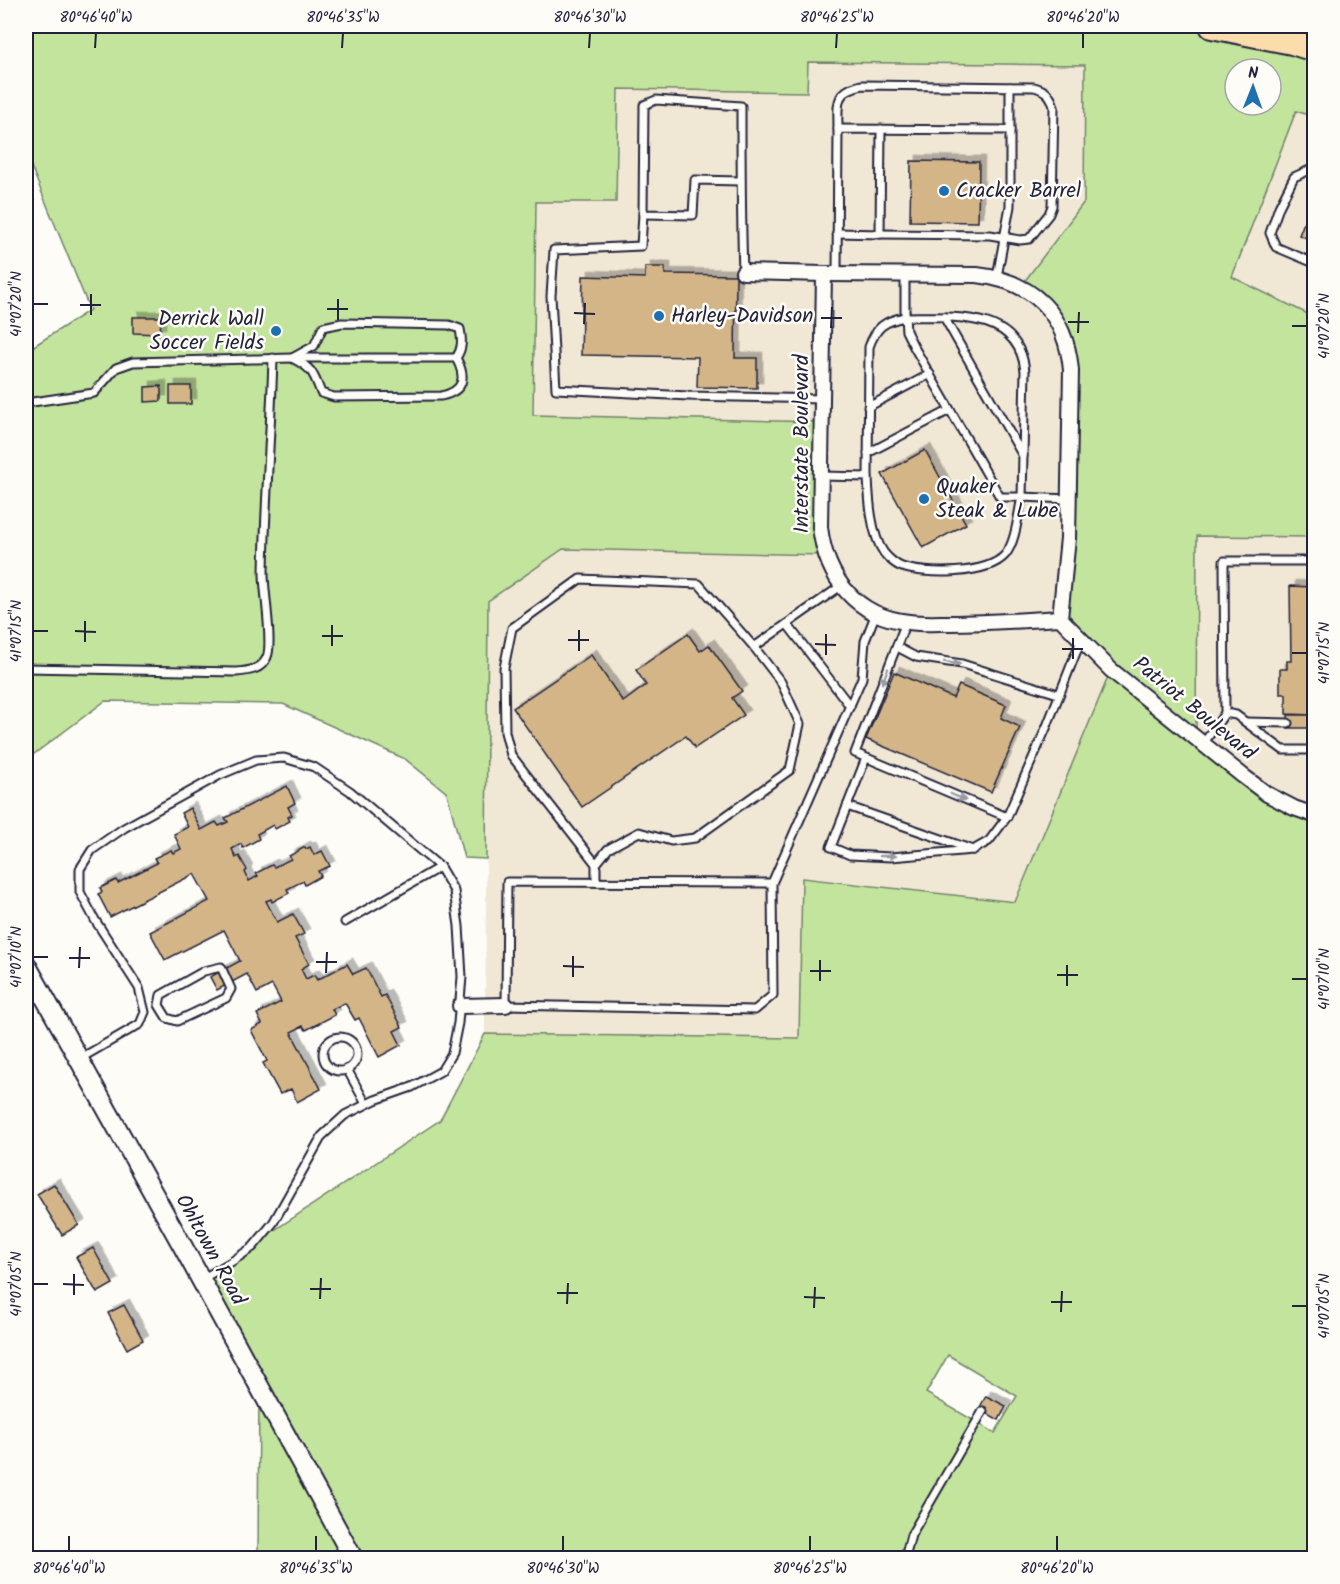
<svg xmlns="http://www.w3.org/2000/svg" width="1340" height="1584" font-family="Kalam,sans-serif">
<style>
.built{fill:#f0e7d5}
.green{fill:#c3e49d;stroke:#72836c;stroke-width:1.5;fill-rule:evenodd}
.building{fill:#d3b587;stroke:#22223b;stroke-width:1.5;filter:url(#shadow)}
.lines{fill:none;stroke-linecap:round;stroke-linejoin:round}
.lane-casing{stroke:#22223b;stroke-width:11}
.street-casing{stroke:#22223b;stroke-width:18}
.secondary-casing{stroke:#22223b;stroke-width:22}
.highway-casing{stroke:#22223b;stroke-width:28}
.path{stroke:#22223b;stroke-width:2;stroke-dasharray:6 4.5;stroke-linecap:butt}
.lane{stroke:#fdfcf7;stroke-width:7}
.street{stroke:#fdfcf7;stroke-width:14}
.secondary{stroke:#fdfcf7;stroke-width:18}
.highway{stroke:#faddab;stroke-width:24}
.oneway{fill:#9a9aa2}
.ticks{fill:none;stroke:#22223b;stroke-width:2}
.poi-dot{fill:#1f6fb2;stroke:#fdfcf7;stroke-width:2}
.labels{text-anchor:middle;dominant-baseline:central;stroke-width:5;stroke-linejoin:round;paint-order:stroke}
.poi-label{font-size:21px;fill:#22223b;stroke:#fdfcf7;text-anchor:start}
.street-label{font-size:21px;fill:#22223b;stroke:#fdfcf7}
.neatline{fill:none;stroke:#22223b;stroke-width:2}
.ticks-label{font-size:15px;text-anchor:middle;fill:#22223b}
</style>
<defs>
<filter id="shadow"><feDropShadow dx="5.5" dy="-5.5" stdDeviation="0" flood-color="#0004"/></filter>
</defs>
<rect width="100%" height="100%" fill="#fdfcf7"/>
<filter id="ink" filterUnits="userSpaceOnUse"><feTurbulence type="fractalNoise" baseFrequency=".0167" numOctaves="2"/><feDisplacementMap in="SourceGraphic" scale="12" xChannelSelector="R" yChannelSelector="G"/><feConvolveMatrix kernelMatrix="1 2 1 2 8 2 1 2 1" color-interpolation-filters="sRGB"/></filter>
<g filter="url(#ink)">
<!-- built -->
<g class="built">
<polygon points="808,62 1085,65 1084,202 1021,286 1064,335 1111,670 1014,902 803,878 800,1038 485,1034 488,601 563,549 825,555 822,422 533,415 536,202 616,202 618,89 807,92"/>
<polygon points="1296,110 1314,117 1314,317 1231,277"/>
<polygon points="1197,535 1314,537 1314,815 1294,808 1196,738"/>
</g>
<!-- green -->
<path class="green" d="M26,26H1212L1314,49V117L1296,111L1232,277L1314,317V537L1197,536L1196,737L1243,776L1314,815V1558H258L259,1386L201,1279L440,1120L485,1034L799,1038L802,878L1015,902L1111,670L1060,618L1068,538L1064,335L1021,286L1084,202L1085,65L808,62L807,92L618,89L616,202H536L533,415L822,422L825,555L563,549L488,601L486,859L464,858L447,793L405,759L283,704L105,701L26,760V351L90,310L26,154ZM1235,69H1271V105H1235ZM948,1355L1017,1396L995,1433L926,1393Z"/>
<!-- building -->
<g class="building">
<polygon points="911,161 979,162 978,222 910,221"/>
<polygon points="1314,197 1314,241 1299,235"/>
<polygon points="645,267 665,267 665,274 736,275 735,358 757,358 757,388 697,387 698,357 581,355 583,276 645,278"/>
<polygon points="133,317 161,317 160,334 133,333"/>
<polygon points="161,386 161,401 145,402 145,387"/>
<rect x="170" y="386" width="21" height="18"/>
<polygon points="925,450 966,524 923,548 882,474"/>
<polygon points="1290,586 1314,587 1314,715 1286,714 1286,694 1280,694 1280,669 1287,669 1287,661 1291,661"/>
<polygon points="688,634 700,651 709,645 742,691 732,698 744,715 695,748 686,736 582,807 513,708 591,655 623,702 646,685 636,670"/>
<polygon points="894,672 953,698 959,685 1006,705 1001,718 1020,727 991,792 866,739"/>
<rect x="1288" y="715" width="26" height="13"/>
<polygon points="287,786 295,803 288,807 292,815 288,817 290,821 275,829 273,825 257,834 259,839 243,848 241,844 232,849 236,858 239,856 247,870 245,872 249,881 258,876 256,873 272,865 274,867 291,859 289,856 305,847 306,849 310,847 314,855 322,851 330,866 318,871 321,876 305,885 303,881 287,889 289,893 272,902 271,899 266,901 277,922 293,914 304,934 295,938 309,964 301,969 306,979 314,975 317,980 347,964 353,974 366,968 381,997 385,995 402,1027 394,1031 401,1045 379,1057 359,1018 355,1020 345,1003 332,1009 335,1015 306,1030 303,1026 291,1032 321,1089 297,1102 291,1089 280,1094 263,1063 267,1061 251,1030 262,1024 257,1014 281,1002 272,985 257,993 247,974 217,990 210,977 240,961 224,930 165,960 150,932 209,901 194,874 110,917 98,894 102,892 100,888 116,880 118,883 157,863 154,858 171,850 173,853 181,849 174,834 188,827 181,813 190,808 201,830 216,822 219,826 228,822 225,818"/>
<polygon points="54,1184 79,1225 62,1235 37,1194"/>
<polygon points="93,1248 113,1284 97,1293 76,1257"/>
<polygon points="124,1305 143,1340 127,1349 108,1313"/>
<polygon points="986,1396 1006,1406 999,1420 979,1409"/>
</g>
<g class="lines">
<!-- lane casing -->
<g class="lane-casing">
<g id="lane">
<path d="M838,129C838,104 834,91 862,85L1034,87C1046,90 1051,95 1054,107L1052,206L1049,214L1029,239L1020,240L990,235L880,234"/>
<polyline points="1010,130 1010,87"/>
<polyline points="1314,168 1294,177 1279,207 1270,233 1276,247 1314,263"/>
<path d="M741,181L695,180L693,215L643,214L644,105L656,100L741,106C741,161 741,217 743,272"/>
<polyline points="643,214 641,246 554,250 551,296 556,389 688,396 822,399"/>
<polyline points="837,233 880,234 881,129"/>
<polyline points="837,274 838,129 1010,130 1010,206 997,277"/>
<polyline points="944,317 1023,456"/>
<path d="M342,323L449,325L460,329C462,340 463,348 456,358C467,378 464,391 441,396L334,397L321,393C313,372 312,368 292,358L314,346L323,327Z"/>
<polyline points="26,403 94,393 116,368 133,362 292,358 456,358"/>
<polyline points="868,407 930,374"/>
<polyline points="868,453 950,410"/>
<path d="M821,476L868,477C869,499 871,535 884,553C888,558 896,565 902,567C926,575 987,575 1005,555C1016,542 1018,514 1022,497L1069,499"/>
<path d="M868,477L869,347C876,327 884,321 905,317L906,331L914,347L1000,497H1022L1025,371C1019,309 950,317 905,317V274"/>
<polyline points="906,622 855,753 1007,817 1047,726 1081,640"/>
<polyline points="787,624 850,706"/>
<polyline points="897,647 916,657 962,664 1058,694"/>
<path d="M26,668L236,672C248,671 262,670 267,657C273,644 264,592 264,574C265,502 271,430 273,358"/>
<polyline points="1225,713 1236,715 1283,750 1314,750"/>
<polyline points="1246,722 1288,723"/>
<polyline points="1203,744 1225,713 1224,561 1314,561"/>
<polyline points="866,758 831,847 850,855 891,857 973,850"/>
<polyline points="847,806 973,850 989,841 1007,817"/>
<polyline points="596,864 608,849 639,832 671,841 695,838 790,770 800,724 781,682 754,647"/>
<polyline points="596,882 596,864 511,755 505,732 504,668 512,628 580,579 699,584 754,647 841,586"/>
<polyline points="772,883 773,995 755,1010 506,1005 507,882 772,883 862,678 865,641 876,613"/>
<polyline points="345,922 440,867"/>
<polygon points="221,967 231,989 226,998 177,1021 167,1018 159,1005 161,995 204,971"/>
<circle cx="340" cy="1054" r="17"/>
<polyline points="81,1058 140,1024 145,1012 139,988 95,920 80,892 80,869 92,850 124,828 220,775 256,760 284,758 314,767 350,791 440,867 454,891 459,926 462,977 458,1023 452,1053 441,1071 412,1087 375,1100 345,1115 322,1136 273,1223 253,1247 231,1262 202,1279"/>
<polyline points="347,1069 366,1104"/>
<polyline points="905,1558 911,1535 983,1411"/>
</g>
</g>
<!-- street casing -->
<g class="street-casing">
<g id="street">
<path d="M743,272L824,274L977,275C1033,281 1066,314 1071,370L1068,538L1060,618"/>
<path d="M824,274L820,527C826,578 856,617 909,622C922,624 937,623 950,623C987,623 1023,620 1060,618"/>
<polyline points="1060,618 1111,670 1243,776 1267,794 1294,808 1314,815"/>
<polyline points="460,1006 506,1005"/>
</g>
</g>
<!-- secondary casing -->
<g class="secondary-casing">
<polyline id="secondary" points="26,964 182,1245 353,1558"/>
</g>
<!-- highway casing -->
<g class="highway-casing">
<polyline id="highway" points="1212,26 1292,42 1314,49"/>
</g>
<!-- path -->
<polyline class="path" points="26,32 32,26"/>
<!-- lane -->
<use href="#lane" class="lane"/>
<!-- street -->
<use href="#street" class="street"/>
<!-- secondary -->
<use href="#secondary" class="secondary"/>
<!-- highway -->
<use href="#highway" class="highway"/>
</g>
<!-- one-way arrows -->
<defs><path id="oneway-solid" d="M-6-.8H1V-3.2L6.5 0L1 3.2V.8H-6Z" transform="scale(1.5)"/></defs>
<g class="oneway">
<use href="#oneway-solid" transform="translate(952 663) rotate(9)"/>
<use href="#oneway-solid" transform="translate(885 676) rotate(112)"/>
<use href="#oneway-solid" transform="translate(958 797) rotate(23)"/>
<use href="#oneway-solid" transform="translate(888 856)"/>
</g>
</g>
<!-- ticks -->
<path class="ticks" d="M95,48L96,33M342,48L343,33M589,48L590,33M836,48L837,33M1083,48V33M33,304H48M80,305H101M327,309H348M574,313L595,314M91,315V294M821,318H842M338,320V299M1068,322H1089M584,324L585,303M1292,326H1307M831,328L832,307M1078,333L1079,312M33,631H48M75,631L96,632M322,636H343M568,640H589M85,642V621M815,644L836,645M332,646V625M1062,649H1083M579,651V630M1292,653H1307M826,655V634M1073,659V638M33,957H48M69,958H90M316,962H337M563,966L584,967M79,968L80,947M810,971H831M326,973L327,952M1057,975H1078M573,977V956M1292,979H1307M820,981V960M1067,986V965M33,1284H48M63,1284L84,1285M310,1289H331M557,1293H578M74,1295V1274M804,1297L825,1298M320,1299L321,1278M1051,1302H1072M567,1304L568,1283M1292,1306H1307M814,1308L815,1287M1061,1312L1062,1291M69,1551V1536M316,1551V1536M563,1551V1536M810,1551V1536M1057,1551V1536"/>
<!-- markers -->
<g class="poi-dot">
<circle cx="944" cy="191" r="6"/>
<circle cx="659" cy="316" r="6"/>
<circle cx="276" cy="331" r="6"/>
<circle cx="924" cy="499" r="6"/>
</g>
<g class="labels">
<!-- poi labels -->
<g class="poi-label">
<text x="956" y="191">Cracker Barrel</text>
<text x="671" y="316">Harley-Davidson</text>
<text x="264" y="319" text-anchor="end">Derrick Wall<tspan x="264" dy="24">Soccer Fields</tspan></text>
<text x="936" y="487">Quaker<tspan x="936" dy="24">Steak &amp; Lube</tspan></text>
</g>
<!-- street labels -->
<g class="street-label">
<text transform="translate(802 444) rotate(-90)">Interstate Boulevard</text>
<text transform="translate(1194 709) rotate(39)">Patriot Boulevard</text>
<text transform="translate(210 1250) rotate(61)">Ohltown Road</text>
</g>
</g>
<!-- margin -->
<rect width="1340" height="1584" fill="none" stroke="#fdfcf7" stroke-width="66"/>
<!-- north arrow -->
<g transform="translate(1253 87) rotate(1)"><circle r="28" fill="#fdfcf7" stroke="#a5a5ac" stroke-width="1.5"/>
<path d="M0-4.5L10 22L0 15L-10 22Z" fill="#1f6fb2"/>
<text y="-9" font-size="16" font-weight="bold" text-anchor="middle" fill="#22223b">N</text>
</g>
<rect x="33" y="33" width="1274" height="1518" class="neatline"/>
<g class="ticks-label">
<text x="96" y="22">80°46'40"W</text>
<text x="343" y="22">80°46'35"W</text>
<text x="590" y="22">80°46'30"W</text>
<text x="837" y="22">80°46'25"W</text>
<text x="1083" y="22">80°46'20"W</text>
<text transform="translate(16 304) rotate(-90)" y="5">41°07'20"N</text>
<text transform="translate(1324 326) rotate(-90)" y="5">41°07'20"N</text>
<text transform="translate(16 631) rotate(-90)" y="5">41°07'15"N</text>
<text transform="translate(1324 653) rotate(-90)" y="5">41°07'15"N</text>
<text transform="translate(16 957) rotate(-90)" y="5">41°07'10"N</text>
<text transform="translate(1324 979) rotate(-90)" y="5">41°07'10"N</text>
<text transform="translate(16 1284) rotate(-90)" y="5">41°07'05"N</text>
<text transform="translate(1324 1306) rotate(-90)" y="5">41°07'05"N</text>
<text x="69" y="1573">80°46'40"W</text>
<text x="316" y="1573">80°46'35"W</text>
<text x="563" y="1573">80°46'30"W</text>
<text x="810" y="1573">80°46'25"W</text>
<text x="1057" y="1573">80°46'20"W</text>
</g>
</svg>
